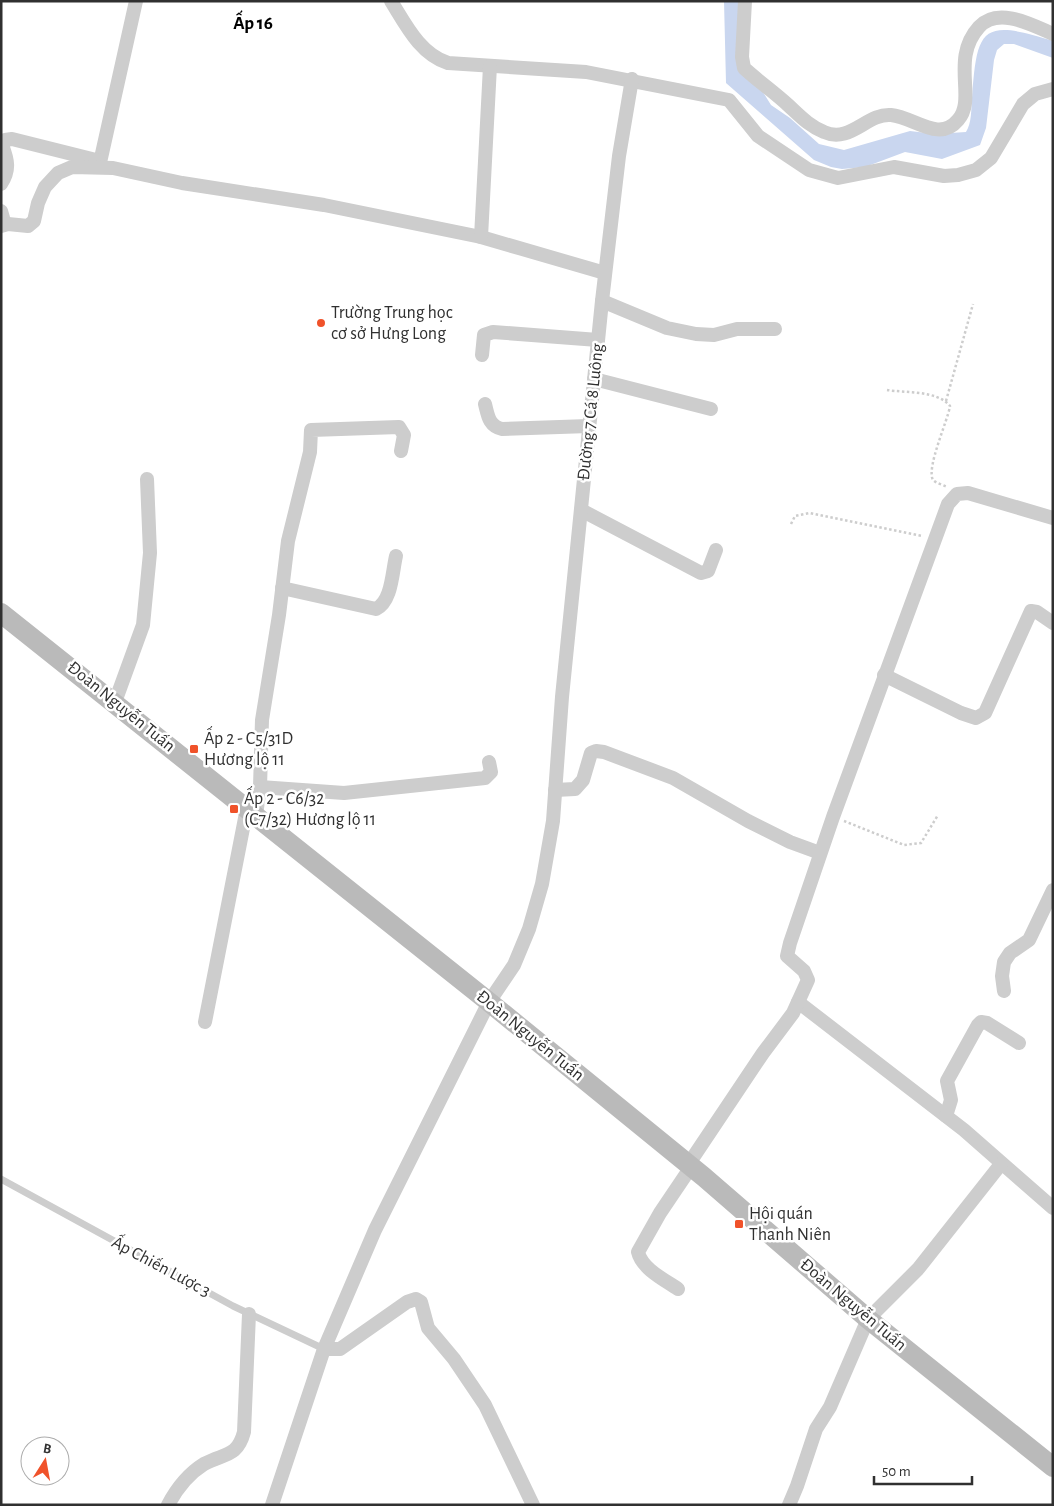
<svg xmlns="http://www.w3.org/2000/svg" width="1054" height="1506" font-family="'Alegreya Sans',sans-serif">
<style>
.water{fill:#c9d6ef}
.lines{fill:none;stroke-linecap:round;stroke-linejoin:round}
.path{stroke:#cdcdcd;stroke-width:2.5;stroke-dasharray:2.5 2.5;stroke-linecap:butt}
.lane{stroke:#cdcdcd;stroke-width:7}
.street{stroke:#cdcdcd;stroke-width:14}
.secondary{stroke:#bababa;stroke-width:20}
.poi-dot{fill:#f0522a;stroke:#fff;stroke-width:2}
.labels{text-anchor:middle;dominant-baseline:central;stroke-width:5;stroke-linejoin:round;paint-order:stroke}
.poi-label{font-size:18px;fill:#303030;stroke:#fff;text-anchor:start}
.street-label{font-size:18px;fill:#303030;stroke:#fff}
.neighbourhood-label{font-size:19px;font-weight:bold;fill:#000;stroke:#fff}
</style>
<rect width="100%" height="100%" fill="#fff"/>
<!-- water -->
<path class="water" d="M724,1H739V53L771,105L790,118L819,144L844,150L910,131L935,134L966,132C972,122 971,110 972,98C977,29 981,18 1053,41V58L1014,44H1004L997,50L994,60L986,128L980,145L942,159L905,152L865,167L842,169L831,167L814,160L726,83Z"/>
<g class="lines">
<!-- path -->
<g class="path">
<path d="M887,390C905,393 937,390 950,406C948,420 926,468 933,480C936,483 943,485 947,487"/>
<polyline points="946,401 973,304"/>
<polyline points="791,524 795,516 810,513 922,536"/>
<polyline points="844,821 904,845 921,843 938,815"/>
</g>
<!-- lane -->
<polyline class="lane" points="1,1179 233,1306 324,1349"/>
<!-- street -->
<g class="street">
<path d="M391,1C406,25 420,54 448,63L586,72L729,100L758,136L809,170L838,178L894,167L944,176L958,175L976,170L991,158L1023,104L1035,94L1053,89"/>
<path d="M745,1L742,57L744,68C758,81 774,92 788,105C800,116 809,126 824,132C850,144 867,113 891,115C914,117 939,143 958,120C977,99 950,59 979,27C998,6 1032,25 1053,34"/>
<polyline points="99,167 136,1"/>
<path d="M1,184C10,170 8,160 2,145L5,140L12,139L100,161"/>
<polyline points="1,211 3,218 1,223"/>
<polyline points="1,226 8,224 28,226 34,221 38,203 45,187 58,173 72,167 113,168 182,183 324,205 481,237 605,273"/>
<polyline points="481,237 490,66"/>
<polyline points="602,301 667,328 696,334 714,335 737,329 775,329"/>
<polyline points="482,355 484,335 493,332 598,340"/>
<polyline points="594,379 711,409"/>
<path d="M485,404C488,416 489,426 502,429L589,426"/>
<polyline points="581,510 701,573 708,571 716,550"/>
<path d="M282,588L376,609C392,601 392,573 396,556"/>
<polyline points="884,675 961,713 976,718 985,713 1031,611 1037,612 1053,623"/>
<polyline points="115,702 143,625 150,553 147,479"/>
<polyline points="260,787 344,793 485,778 491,772 489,762"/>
<polyline points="555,790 575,789 583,780 591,753 596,751 604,752 673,778 748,821 790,842 820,853"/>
<polyline points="256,815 260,787 262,720 279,615 288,541 310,452 311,430 399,427 404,435 401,451"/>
<polyline points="1004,991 1002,976 1004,962 1010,953 1029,940 1053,890"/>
<polyline points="798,1002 964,1130 1053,1208"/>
<polyline points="205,1022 247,808"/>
<polyline points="946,1116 951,1100 947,1081 978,1025 981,1022 987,1023 1019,1043"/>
<polyline points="688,1165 763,1053 793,1013 808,980 804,971 787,956 790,943 833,817 948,504 957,494 968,493 1053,518"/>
<path d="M678,1289C665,1280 642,1269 638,1252L660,1213L691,1167"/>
<polyline points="324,1349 340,1349 407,1302 416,1299 421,1302 428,1328 454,1359 485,1405 533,1505"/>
<path d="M168,1505C177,1488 188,1474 204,1464C224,1453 237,1458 244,1432L249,1314"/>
<polyline points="272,1505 324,1349 375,1230 489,1002 514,965 529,929 542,884 553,821 562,697 602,301 619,156 632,79"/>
<polyline points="789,1505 797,1486 816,1429 830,1407 868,1319 918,1269 1001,1164"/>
</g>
<!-- secondary -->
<polyline class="secondary" points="1,613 489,1002 704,1177 868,1319 1053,1467"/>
</g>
<!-- markers -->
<g class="poi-dot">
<circle cx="321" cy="323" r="5"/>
<rect x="189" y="744" width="10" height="10" rx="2.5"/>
<rect x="229" y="804" width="10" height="10" rx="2.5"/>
<rect x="734" y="1219" width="10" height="10" rx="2.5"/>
</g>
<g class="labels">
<!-- poi labels -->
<g class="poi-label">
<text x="331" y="313">Trường Trung học<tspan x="331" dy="21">cơ sở Hưng Long</tspan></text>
<text x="204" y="739">Ấp 2 - C5/31D<tspan x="204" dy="21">Hương lộ 11</tspan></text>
<text x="244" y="799">Ấp 2 - C6/32<tspan x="244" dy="21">(C7/32) Hương lộ 11</tspan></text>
<text x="749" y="1214">Hội quán<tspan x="749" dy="21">Thanh Niên</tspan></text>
</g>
<!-- street labels -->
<g class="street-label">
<text transform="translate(591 412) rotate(-84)">Đường 7 Cá 8 Luông</text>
<text transform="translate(121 707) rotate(39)">Đoàn Nguyễn Tuấn</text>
<text transform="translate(530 1036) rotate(39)">Đoàn Nguyễn Tuấn</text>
<text transform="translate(161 1267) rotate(28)">Ấp Chiến Lược 3</text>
<text transform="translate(853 1305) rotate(40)">Đoàn Nguyễn Tuấn</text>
</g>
<!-- neighbourhood labels -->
<g class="neighbourhood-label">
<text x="253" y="23">Ấp 16</text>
</g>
</g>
<!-- border -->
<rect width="1054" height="1506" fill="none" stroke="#303030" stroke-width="5"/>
<!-- north arrow -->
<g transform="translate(45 1461) rotate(11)"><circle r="24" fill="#ffffff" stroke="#acacac"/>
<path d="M0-4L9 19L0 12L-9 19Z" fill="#f0522a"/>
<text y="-8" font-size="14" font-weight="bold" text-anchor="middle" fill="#303030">B</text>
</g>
<!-- scale -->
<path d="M874 1476v8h98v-8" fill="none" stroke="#303030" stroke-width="2.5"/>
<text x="882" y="1476" font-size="15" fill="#303030" stroke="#ffffff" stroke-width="4" paint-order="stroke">50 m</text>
</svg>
